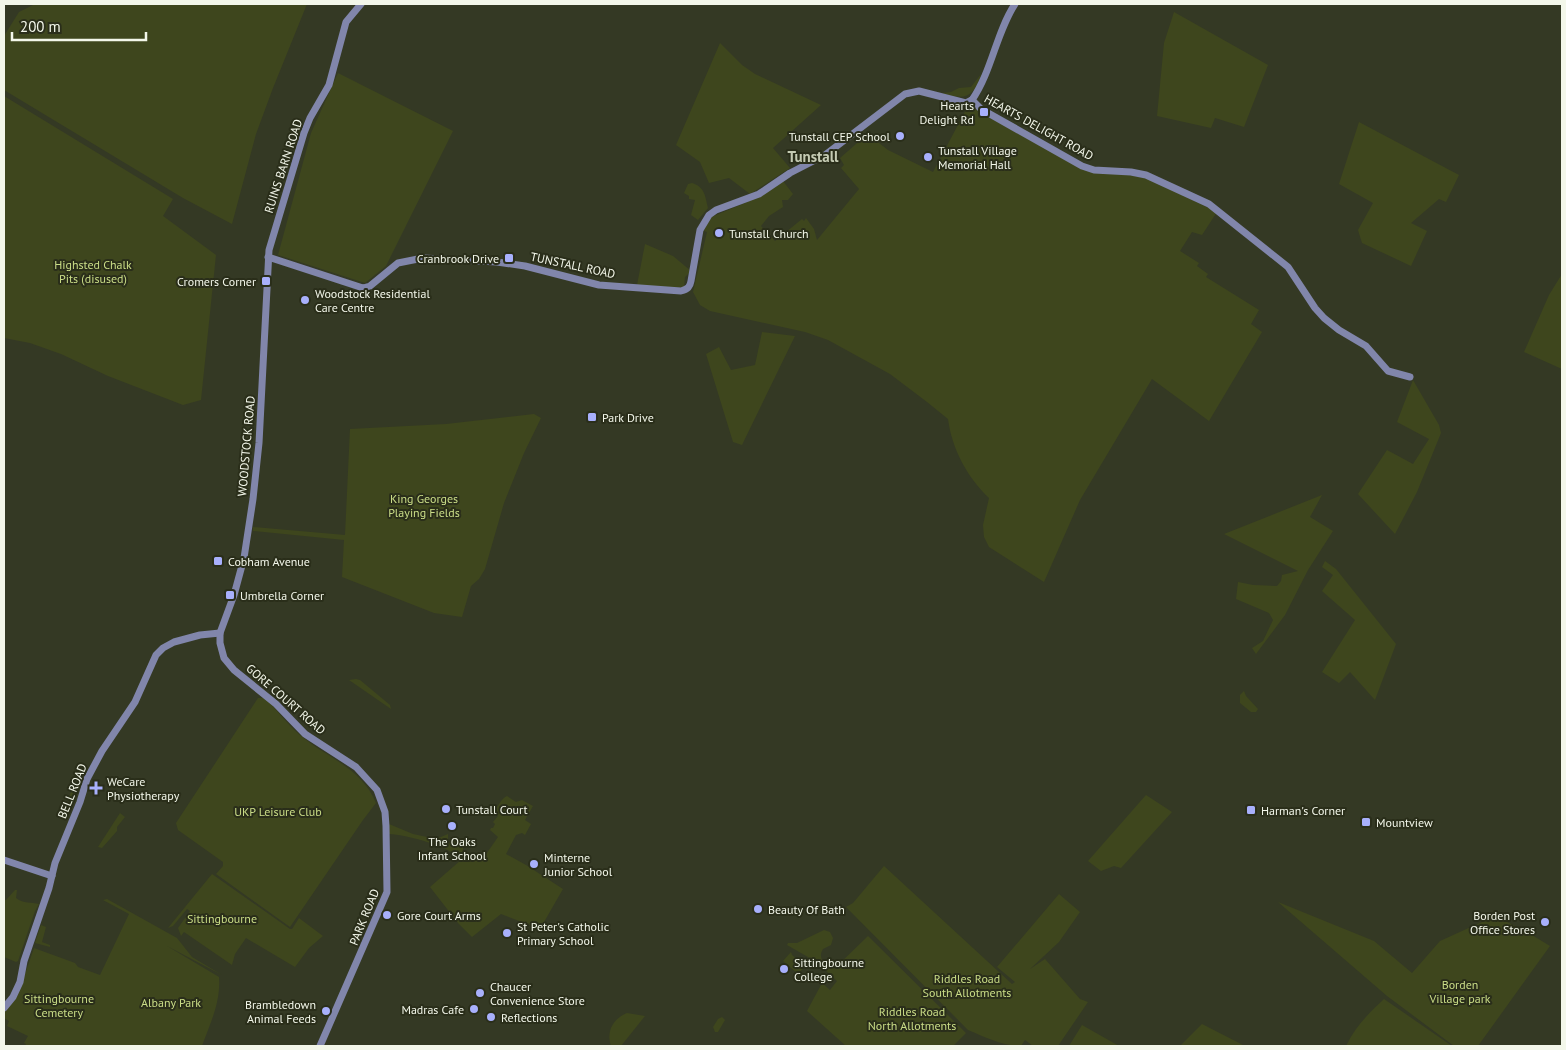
<svg xmlns="http://www.w3.org/2000/svg" width="1566" height="1050" font-family="'PT Sans',sans-serif">
<style>
.green{fill:#3e461d}
.lines{fill:none;stroke-linecap:round;stroke-linejoin:round}
.secondary{stroke:#8186ab;stroke-width:7}
.poi-dot{fill:#a8b0fc;stroke:#2a2e1a;stroke-width:2}
.labels{text-anchor:middle;dominant-baseline:central;stroke-width:4;stroke-linejoin:round;paint-order:stroke}
.poi-label{font-size:12px;fill:#f3f7ea;stroke:#2a2e1a;text-anchor:start}
.street-label{font-size:12px;fill:#f3f7ea;stroke:#2a2e1a}
.park-label{font-size:12px;fill:#cadd87;stroke:#2a2e1a}
.quarter-label{font-size:15px;font-weight:bold;fill:#c5cbb3;stroke:#2a2e1a}
</style>
<rect width="100%" height="100%" fill="#343924"/>
<!-- green -->
<g class="green">
<polygon points="35,4 307,4 273,88 256,134 232,224 183,198 4,90 4,36 19,12"/>
<polygon points="1174,12 1268,65 1244,127 1215,118 1211,128 1157,116 1164,43"/>
<polygon points="720,43 742,65 755,74 821,105 773,148 790,168 750,194 729,178 709,183 700,162 676,145"/>
<polygon points="338,73 453,131 386,266 365,283 278,255 311,133"/>
<path d="M981,74C975,97 964,101 942,93L951,92L959,88L971,87Z"/>
<polygon points="4,96 173,199 163,216 216,255 201,400 183,405 108,376 61,354 30,343 4,338"/>
<path d="M968,106L973,107L1010,125L1076,164L1149,179L1217,212L1202,235L1192,232L1180,251L1199,263L1197,266L1208,274L1206,277L1259,310L1251,324L1262,332L1209,421L1152,379L1080,500L1044,582L989,547L984,537L983,525L989,498C967,477 952,449 948,419L927,402L890,374L828,340L805,332L710,311L700,305L693,292L707,232L704,231L709,218L745,203L783,181L793,194L788,200H782L783,207L769,216L761,226L775,241L802,219L804,221L806,218L814,229L817,240L859,189L841,168L844,165L840,158L864,137L867,138L870,136L888,150L933,172Z"/>
<polygon points="1359,122 1459,175 1446,202 1439,199 1411,223 1427,231 1411,266 1362,243 1358,230 1373,203 1339,184"/>
<path d="M692,183C705,187 705,196 708,208L698,220L691,215L695,200L689,199V196L684,193L688,184Z"/>
<polygon points="645,244 673,256 691,271 685,277 684,288 637,285"/>
<polygon points="1562,274 1562,369 1524,352 1549,295"/>
<polygon points="762,332 795,336 742,445 733,442 706,354 719,347 731,370 755,365"/>
<polygon points="1413,380 1439,425 1441,433 1417,492 1395,534 1358,494 1387,450 1413,464 1429,439 1397,422"/>
<polygon points="534,414 541,418 524,453 504,503 485,569 479,579 471,586 462,617 434,613 342,577 344,540 253,531 253,527 345,535 350,429 446,424"/>
<polygon points="1322,495 1310,517 1333,531 1308,570 1285,615 1256,654 1252,648 1263,641 1273,620 1269,613 1236,599 1238,582 1253,585 1277,586 1281,581 1282,575 1298,571 1224,534"/>
<polygon points="1325,561 1336,569 1396,644 1375,700 1350,672 1339,683 1322,672 1355,620 1322,591 1333,575 1322,567"/>
<polygon points="356,679 360,680 390,705 391,709 349,680"/>
<polygon points="1244,691 1246,696 1258,709 1256,712 1251,712 1240,703 1240,695"/>
<path d="M258,698H265C277,710 287,724 300,735C327,758 362,768 376,803L363,820L290,927L216,874L223,866V862L178,830L176,823Z"/>
<polygon points="76,783 79,787 75,801 68,798"/>
<polygon points="1146,795 1172,812 1121,868 1114,866 1101,871 1088,861"/>
<path d="M507,796L516,802L522,800L533,806L525,820L531,824L525,835L522,833L516,835L506,854L526,865L563,889L540,929L501,914L472,937L458,923L430,887L461,860C451,846 407,835 389,834V824L413,834L436,839L448,834V842L458,841L463,844V852L459,854L482,860L498,837L490,830L491,828H493L495,824L493,822L498,816L494,813C497,807 501,799 507,796Z"/>
<polygon points="120,813 125,817 117,827 117,831 102,848 98,847"/>
<path d="M884,866L1012,984L1015,982L997,967L1059,894L1080,912L1059,942L1030,969L1045,959L1080,999L1088,1002L1058,1046H1033L1025,1040L1021,1046C1002,1046 985,1037 968,1030L846,907L853,903Z"/>
<polygon points="212,874 290,929 292,929 299,918 323,936 309,948 295,967 246,938 235,954 232,965 184,932 181,936 178,928 190,911 187,909 173,926 168,928"/>
<path d="M15,890H17L16,898C24,904 31,902 39,904L35,911L18,961L16,962L4,957V900H6Z"/>
<path d="M107,899L177,938L192,957L222,975L167,946L219,977C221,1002 210,1024 202,1046H25L26,1044L24,1043L28,1036L7,1026L9,1021L4,1018V1008L14,1001L18,994L34,948L75,963L78,967L100,975L129,914L103,900Z"/>
<polygon points="1278,902 1374,941 1412,973 1440,941 1495,916 1527,932 1550,946 1478,1046 1454,1046 1450,1043 1387,996"/>
<polygon points="41,925 46,927 42,942 50,945 50,947 35,943"/>
<path d="M824,930L830,932L833,938L831,945L823,949C818,957 823,960 826,967H821L808,957L787,945L788,943H797Z"/>
<polygon points="868,936 966,1033 953,1046 846,1046 807,1011 822,983 830,990 837,981 824,969 832,966 834,969"/>
<polygon points="791,952 792,955 805,966 798,974 783,961"/>
<path d="M1384,999L1452,1046H1346C1355,1027 1369,1013 1384,999Z"/>
<path d="M627,1013L645,1016L621,1046H611C606,1031 613,1019 627,1013Z"/>
<polygon points="722,1017 725,1020 718,1032 715,1032 713,1027 718,1019"/>
<polygon points="1202,1024 1245,1046 1180,1046"/>
<polygon points="1082,1025 1119,1046 1069,1046"/>
</g>
<g class="lines">
<!-- secondary -->
<g class="secondary">
<polyline points="972,100 981,109 1082,166 1094,170 1131,172 1146,175 1209,204 1288,267 1315,308 1324,318 1339,330 1366,346 1388,371 1410,377"/>
<path d="M972,100C992,71 996,33 1015,4"/>
<path d="M268,257L363,288L370,286L398,263L423,258L497,262L525,266L599,285L681,291C688,289 690,287 691,281L700,230L709,215L716,210L759,194L790,173L825,155L905,94L919,91L966,103L972,100"/>
<polyline points="4,860 52,876"/>
<polyline points="4,1008 13,997 20,982 24,961 49,888 55,863 80,802 87,779 102,751 135,702 156,655 163,648 174,642 200,635 220,633"/>
<polyline points="320,1046 387,892 386,826 385,812 377,790 356,767 305,734 276,704 234,670 224,658 220,643 220,633 234,595 244,558 253,499 259,443 269,250 304,133 310,118 329,85 346,22 361,4"/>
</g>
</g>
<!-- markers -->
<g class="poi-dot">
<rect x="979" y="107" width="10" height="10" rx="2.5"/>
<circle cx="900" cy="136" r="5"/>
<circle cx="928" cy="157" r="5"/>
<circle cx="719" cy="233" r="5"/>
<rect x="504" y="253" width="10" height="10" rx="2.5"/>
<rect x="261" y="276" width="10" height="10" rx="2.5"/>
<circle cx="305" cy="300" r="5"/>
<rect x="587" y="412" width="10" height="10" rx="2.5"/>
<rect x="213" y="556" width="10" height="10" rx="2.5"/>
<rect x="225" y="590" width="10" height="10" rx="2.5"/>
<path d="M93.5 780.5h5v5h5v5h-5v5h-5v-5h-5v-5h5z"/>
<circle cx="446" cy="809" r="5"/>
<rect x="1246" y="805" width="10" height="10" rx="2.5"/>
<rect x="1361" y="817" width="10" height="10" rx="2.5"/>
<circle cx="452" cy="826" r="5"/>
<circle cx="534" cy="864" r="5"/>
<circle cx="758" cy="909" r="5"/>
<circle cx="387" cy="915" r="5"/>
<circle cx="1545" cy="922" r="5"/>
<circle cx="507" cy="933" r="5"/>
<circle cx="784" cy="969" r="5"/>
<circle cx="480" cy="993" r="5"/>
<circle cx="474" cy="1009" r="5"/>
<circle cx="326" cy="1011" r="5"/>
<circle cx="491" cy="1017" r="5"/>
</g>
<g class="labels">
<!-- poi labels -->
<g class="poi-label">
<text x="974" y="105" text-anchor="end">Hearts<tspan x="974" dy="14">Delight Rd</tspan></text>
<text x="890" y="136" text-anchor="end">Tunstall CEP School</text>
<text x="938" y="150">Tunstall Village<tspan x="938" dy="14">Memorial Hall</tspan></text>
<text x="729" y="233">Tunstall Church</text>
<text x="499" y="258" text-anchor="end">Cranbrook Drive</text>
<text x="256" y="281" text-anchor="end">Cromers Corner</text>
<text x="315" y="293">Woodstock Residential<tspan x="315" dy="14">Care Centre</tspan></text>
<text x="602" y="417">Park Drive</text>
<text x="228" y="561">Cobham Avenue</text>
<text x="240" y="595">Umbrella Corner</text>
<text x="107" y="781">WeCare<tspan x="107" dy="14">Physiotherapy</tspan></text>
<text x="456" y="809">Tunstall Court</text>
<text x="1261" y="810">Harman's Corner</text>
<text x="1376" y="822">Mountview</text>
<text x="452" y="841" text-anchor="middle">The Oaks<tspan x="452" dy="14">Infant School</tspan></text>
<text x="544" y="857">Minterne<tspan x="544" dy="14">Junior School</tspan></text>
<text x="768" y="909">Beauty Of Bath</text>
<text x="397" y="915">Gore Court Arms</text>
<text x="1535" y="915" text-anchor="end">Borden Post<tspan x="1535" dy="14">Office Stores</tspan></text>
<text x="517" y="926">St Peter's Catholic<tspan x="517" dy="14">Primary School</tspan></text>
<text x="794" y="962">Sittingbourne<tspan x="794" dy="14">College</tspan></text>
<text x="490" y="986">Chaucer<tspan x="490" dy="14">Convenience Store</tspan></text>
<text x="316" y="1004" text-anchor="end">Brambledown<tspan x="316" dy="14">Animal Feeds</tspan></text>
<text x="464" y="1009" text-anchor="end">Madras Cafe</text>
<text x="501" y="1017">Reflections</text>
</g>
<!-- street labels -->
<g class="street-label">
<text transform="translate(1039 127) rotate(29)">HEARTS DELIGHT ROAD</text>
<text transform="translate(283 166) rotate(-72)">RUINS BARN ROAD</text>
<text transform="translate(573 265) rotate(12)">TUNSTALL ROAD</text>
<text transform="translate(246 446) rotate(-85)">WOODSTOCK ROAD</text>
<text transform="translate(286 699) rotate(41)">GORE COURT ROAD</text>
<text transform="translate(72 791) rotate(-68)">BELL ROAD</text>
<text transform="translate(364 917) rotate(-68)">PARK ROAD</text>
</g>
<!-- park labels -->
<g class="park-label">
<text x="93" y="264">Highsted Chalk<tspan x="93" dy="14">Pits (disused)</tspan></text>
<text x="424" y="498">King Georges<tspan x="424" dy="14">Playing Fields</tspan></text>
<text x="278" y="811">UKP Leisure Club</text>
<text x="222" y="918">Sittingbourne</text>
<text x="967" y="978">Riddles Road<tspan x="967" dy="14">South Allotments</tspan></text>
<text x="1460" y="984">Borden<tspan x="1460" dy="14">Village park</tspan></text>
<text x="59" y="998">Sittingbourne<tspan x="59" dy="14">Cemetery</tspan></text>
<text x="171" y="1002">Albany Park</text>
<text x="912" y="1011">Riddles Road<tspan x="912" dy="14">North Allotments</tspan></text>
</g>
<!-- quarter labels -->
<g class="quarter-label">
<text x="813" y="156">Tunstall</text>
</g>
</g>
<!-- border -->
<rect width="1566" height="1050" fill="none" stroke="#f3f7ea" stroke-width="10"/>
<!-- scale -->
<path d="M12 32v8h134v-8" fill="none" stroke="#f3f7ea" stroke-width="2.5"/>
<text x="20" y="32" font-size="15" fill="#f3f7ea" stroke="#2a2e1a" stroke-width="4" paint-order="stroke">200 m</text>
</svg>
